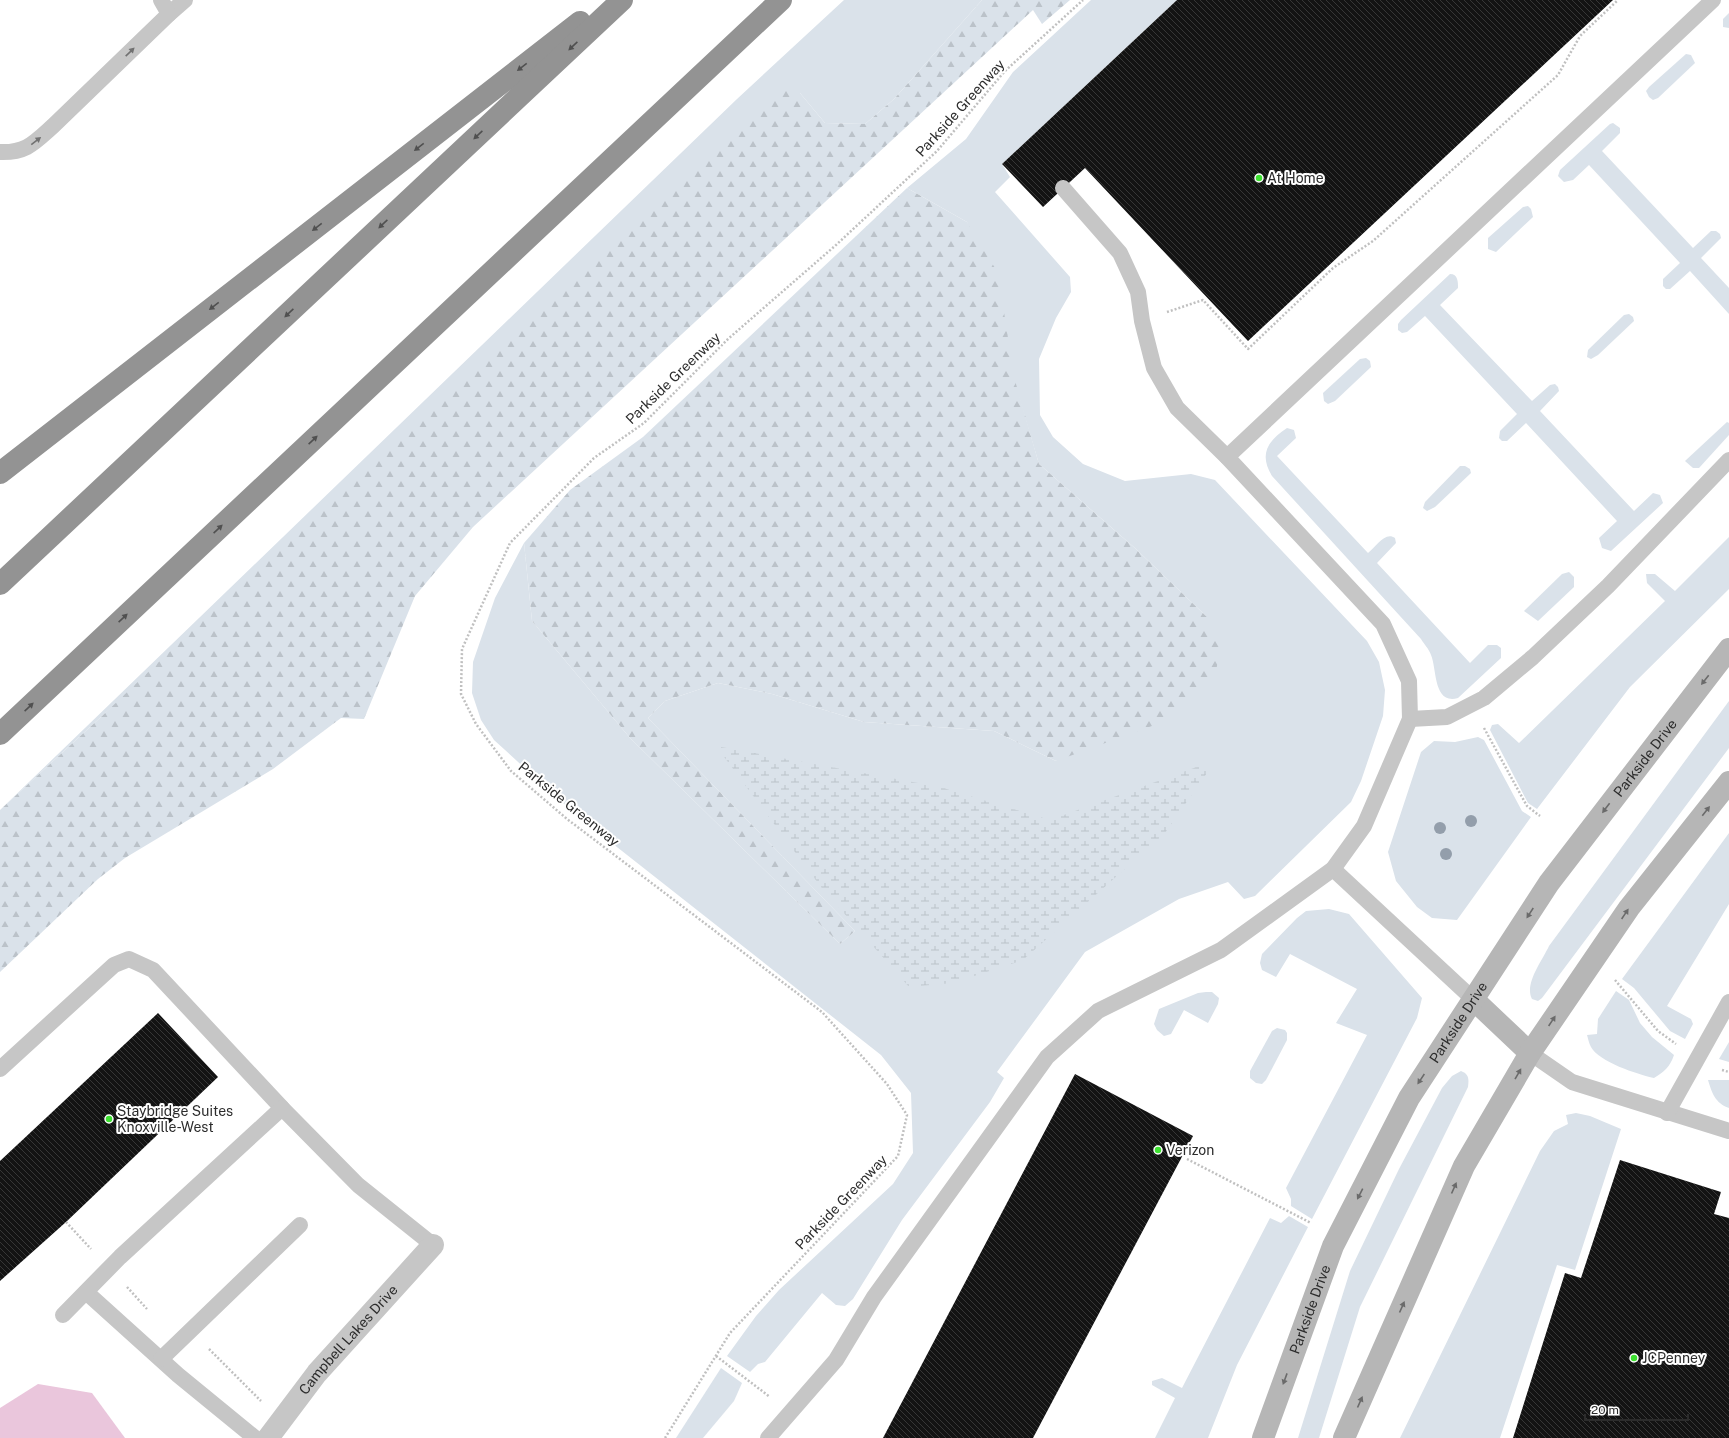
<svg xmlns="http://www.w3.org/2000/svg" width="1729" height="1438" font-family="'Public Sans',sans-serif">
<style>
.green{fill:#dae2ea}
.forest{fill:url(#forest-firs)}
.wetland{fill:url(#wetland-marsh)}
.water{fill:#eac6dc}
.building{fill:url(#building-back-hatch)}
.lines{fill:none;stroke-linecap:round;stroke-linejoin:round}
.path{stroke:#c0c0c0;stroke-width:2.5;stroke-dasharray:2 2;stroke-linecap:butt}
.lane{stroke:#c6c6c6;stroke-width:16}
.street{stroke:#c6c6c6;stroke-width:22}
.secondary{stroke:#b6b6b6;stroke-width:22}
.highway{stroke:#939393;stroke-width:22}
.tree{fill:#939eab}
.oneway{fill:#505050}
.oneway2{fill:#717171}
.oneway3{fill:#6a6a6a}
.poi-dot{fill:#3de131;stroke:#fff;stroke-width:1.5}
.labels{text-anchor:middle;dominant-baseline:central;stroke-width:4;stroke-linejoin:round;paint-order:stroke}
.street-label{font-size:14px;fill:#2c2c2c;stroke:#fff}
.poi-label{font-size:14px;fill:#2c2c2c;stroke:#fff;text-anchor:start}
</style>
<defs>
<pattern id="forest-firs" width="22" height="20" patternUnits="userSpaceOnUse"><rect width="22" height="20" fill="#dae2ea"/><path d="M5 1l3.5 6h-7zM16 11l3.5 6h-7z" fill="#bbc2c9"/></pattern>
<pattern id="wetland-marsh" width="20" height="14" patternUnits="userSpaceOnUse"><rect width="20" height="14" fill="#dae2ea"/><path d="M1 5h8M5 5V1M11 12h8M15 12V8" fill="none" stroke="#bbc2c9"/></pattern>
<pattern id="building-back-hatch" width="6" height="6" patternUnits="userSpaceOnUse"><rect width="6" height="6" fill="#131313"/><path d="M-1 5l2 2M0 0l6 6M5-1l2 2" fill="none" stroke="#363636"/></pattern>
</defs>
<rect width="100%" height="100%" fill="#fff"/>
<!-- green -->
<g class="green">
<polygon points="844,0 982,0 894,99 865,124 825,123 800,93 102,716 0,810 737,99"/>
<polygon points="1091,0 1177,0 1002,164 1010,177 995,192 1070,277 1071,292 1056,318 1039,359 1040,415 1053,437 1083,464 1125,481 1191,474 1215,480 1367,641 1379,662 1385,690 1383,716 1361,781 1351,802 1255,896 1244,899 1228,882 1179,899 1085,952 997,1072 1004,1078 990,1102 902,1220 853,1299 845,1306 836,1305 822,1293 765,1362 758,1364 750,1372 727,1356 756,1316 779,1290 893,1184 913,1153 911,1093 881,1055 575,814 494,740 481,720 472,693 473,662 495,598 524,543 532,621 630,738 840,944 855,931 648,718 665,701 718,683 772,694 864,722 994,731 1056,761 1206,616 1136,549 1039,464 967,222 907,188 966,139 1013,72"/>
<polygon points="1729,13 1729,28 1723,27 1723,19"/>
<polygon points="1686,54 1691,55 1695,63 1658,98 1653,100 1649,97 1646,91 1649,87"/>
<polygon points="1613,123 1620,128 1620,133 1602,151 1693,248 1711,231 1716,231 1720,234 1721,238 1701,258 1729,288 1729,314 1690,271 1670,289 1666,289 1663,286 1663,279 1680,263 1589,165 1573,180 1564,182 1558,176 1560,170 1610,124"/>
<polygon points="1528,206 1531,209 1533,217 1496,252 1488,249 1488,238 1523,207"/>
<path d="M1450,274C1458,274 1458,282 1458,288L1440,305L1532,401L1550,385L1555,384L1558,387L1559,391L1540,411L1634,511L1653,493L1660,495L1663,503L1611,551L1602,548L1599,538L1617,521L1526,423L1507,441H1502L1499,438L1500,431L1517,414L1425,316L1407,332L1402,333L1398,330V324L1401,320Z"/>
<polygon points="1629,314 1633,317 1634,321 1598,355 1591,359 1587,357 1588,350 1624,315"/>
<polygon points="1366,358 1370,361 1371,367 1335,401 1328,404 1324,401 1323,393 1360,359"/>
<polygon points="1727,422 1729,423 1729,435 1699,468 1693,468 1685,461"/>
<path d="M1287,428L1294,430L1296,438L1277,456L1368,553C1376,547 1385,531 1395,538L1396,543L1377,563L1470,663L1488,645H1497L1501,648V658L1458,698C1433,705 1437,669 1431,655C1429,649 1424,644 1421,639L1272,476C1259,455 1267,441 1287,428Z"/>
<polygon points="1460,466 1465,466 1470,469 1471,473 1435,507 1427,511 1423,508 1425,502"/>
<polygon points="1729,537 1729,589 1630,687 1537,809 1528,803 1490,730 1492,725 1498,724 1519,743 1665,601 1647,583 1646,574 1655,574 1675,591"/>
<polygon points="1569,572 1574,577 1574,587 1538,621 1524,611 1562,574"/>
<path d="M1729,701V748L1542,998L1538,1001L1532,999C1524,984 1542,961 1549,946Z"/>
<polygon points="1478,737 1484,740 1522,811 1531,817 1457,920 1432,918 1417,907 1396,881 1388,852 1421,752 1434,741 1455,742"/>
<polygon points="1729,833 1729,904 1667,1006 1691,1019 1693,1024 1685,1039 1670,1031 1634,988 1622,979"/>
<polygon points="1329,909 1349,914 1422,998 1417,1018 1312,1219 1291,1206 1291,1199 1286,1188 1367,1035 1336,1023 1357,989 1290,954 1276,977 1262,970 1260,963 1262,954 1297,918 1306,911"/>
<path d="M1616,991L1629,1000L1640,1023L1652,1037L1674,1055C1670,1067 1664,1072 1654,1078C1637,1074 1599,1062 1591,1047C1589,1044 1588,1038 1587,1035L1597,1034L1598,1019Z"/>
<polygon points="1206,992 1212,992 1219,998 1218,1004 1208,1023 1184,1010 1171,1034 1164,1036 1157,1030 1154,1024 1159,1009 1198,993"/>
<polygon points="1277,1028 1285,1030 1287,1033 1287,1040 1266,1080 1262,1084 1256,1083 1250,1078 1250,1071 1272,1031"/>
<polygon points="1729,1042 1729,1062 1719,1059"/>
<path d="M1461,1071C1469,1074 1469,1079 1468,1087L1360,1307L1319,1438H1298L1350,1271L1399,1169L1442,1088L1452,1076Z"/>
<path d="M1708,1080H1729V1108C1715,1103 1712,1093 1708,1080Z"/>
<polygon points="1576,1113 1590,1116 1621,1129 1575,1270 1557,1265 1500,1438 1400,1438 1540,1151 1554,1131 1568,1124 1566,1115"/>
<polygon points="1289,1216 1308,1227 1237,1365 1208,1438 1155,1438 1175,1398 1152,1385 1152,1381 1162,1378 1182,1388 1270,1218 1281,1223"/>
<polygon points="721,1368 742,1383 734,1401 703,1438 676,1438"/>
</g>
<!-- forest -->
<g class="forest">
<polygon points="982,0 1070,0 1042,24 1033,10 473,527 415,596 364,719 341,718 273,769 125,858 98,879 0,972 0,810 102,716 267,559 777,89 800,93 825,123 865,124 894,99"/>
<polygon points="907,188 967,222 998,273 1014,377 1039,464 1136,549 1206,616 1220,649 1215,677 1171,719 1056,761 994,731 864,722 772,694 718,683 665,701 648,718 855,931 840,944 630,738 532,621 524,543 570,490 643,437"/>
</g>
<!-- wetland -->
<polygon class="wetland" points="716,746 940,787 1050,820 1216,760 1165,833 1023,960 953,983 909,987 821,887"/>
<!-- water -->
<polygon class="water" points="38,1384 92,1393 125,1438 0,1438 0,1408"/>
<!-- building -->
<g class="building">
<polygon points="1177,0 1613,0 1248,341 1085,168 1043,207 1002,164"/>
<polygon points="158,1013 218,1077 66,1222 0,1281 0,1161"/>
<polygon points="1075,1074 1193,1136 1033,1438 883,1438"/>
<polygon points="1620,1160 1721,1192 1714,1214 1729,1218 1729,1438 1513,1438 1565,1273 1581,1278"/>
</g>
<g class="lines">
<!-- path -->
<g class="path">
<polyline points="1167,312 1203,300 1248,349 1333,268 1373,241 1558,75 1580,36 1618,0"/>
<polyline points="1484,728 1527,806 1540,816"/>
<polyline points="1615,980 1658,1031 1676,1044"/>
<polyline points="1722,1070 1729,1072"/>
<polyline points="1187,1159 1311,1223"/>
<polyline points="66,1222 91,1249"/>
<polyline points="127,1287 147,1309"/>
<polyline points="209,1349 261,1401"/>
<polyline points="716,1356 770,1397"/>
<polyline points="665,1438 730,1333 898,1156 907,1115 887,1084 822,1012 567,819 511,771 476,724 461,694 462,649 510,543 594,458 644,423 728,339 836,245 937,151 1005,71 1083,0"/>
</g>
<!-- lane -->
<g class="lane">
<polyline points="169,14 185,0"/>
<path d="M0,152C26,153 34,143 53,126L169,14L161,0"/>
<polyline points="1227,457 1713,0"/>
<polyline points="1410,719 1447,717 1484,698 1533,657 1608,586 1729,460"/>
<polyline points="1333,869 1474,1000"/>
<polyline points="1530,1053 1572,1082 1729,1131"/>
<polyline points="0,1069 114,965 129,959 153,970 282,1108 358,1185 433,1245"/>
<polyline points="1667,1113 1729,1002"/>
<polyline points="86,1292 178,1375 255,1438"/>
<polyline points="63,1315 120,1257 282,1108"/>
<polyline points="161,1359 300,1225"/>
<polyline points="768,1438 836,1360 874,1297 1047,1057 1098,1011 1221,950 1333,869 1364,826 1410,719 1409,681 1383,624 1227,457 1177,408 1154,368 1142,321 1138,292 1120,253 1063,188"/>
</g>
<!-- street -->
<path class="street" id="s1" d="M268,1438L317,1373L433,1245"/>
<!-- secondary -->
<g class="secondary">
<polyline points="1474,1000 1530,1053"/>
<path id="s2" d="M1263,1438L1333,1246L1409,1098L1549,883L1729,649"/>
<polyline points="1344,1438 1464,1166 1530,1053 1629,908 1729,782"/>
</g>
<!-- highway -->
<g class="highway">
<polyline points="0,473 580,22"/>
<polyline points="0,584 622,0"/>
<polyline points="0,734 781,0"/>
</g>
</g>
<!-- trees -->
<g class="tree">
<circle cx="1471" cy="821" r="6"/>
<circle cx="1440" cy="828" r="6"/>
<circle cx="1446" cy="854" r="6"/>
</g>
<!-- one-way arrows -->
<defs><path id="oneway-solid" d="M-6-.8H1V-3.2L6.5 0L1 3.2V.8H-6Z"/></defs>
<g class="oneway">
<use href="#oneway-solid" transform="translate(573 46) rotate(137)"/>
<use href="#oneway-solid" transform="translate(522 67) rotate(142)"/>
<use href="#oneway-solid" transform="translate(478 135) rotate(137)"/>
<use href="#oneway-solid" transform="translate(419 147) rotate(142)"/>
<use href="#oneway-solid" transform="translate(383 224) rotate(137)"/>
<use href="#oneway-solid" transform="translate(317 227) rotate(142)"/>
<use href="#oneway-solid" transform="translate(214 306) rotate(142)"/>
<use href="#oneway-solid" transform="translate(289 313) rotate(137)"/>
<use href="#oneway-solid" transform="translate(313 440) rotate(-43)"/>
<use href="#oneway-solid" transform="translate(218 529) rotate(-43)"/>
<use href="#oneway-solid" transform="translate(123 618) rotate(-43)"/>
<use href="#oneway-solid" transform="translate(29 707) rotate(-43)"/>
</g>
<g class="oneway2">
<use href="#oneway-solid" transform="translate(130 52) rotate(-44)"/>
<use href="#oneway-solid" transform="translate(36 141) rotate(-38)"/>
</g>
<g class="oneway3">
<use href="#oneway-solid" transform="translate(1705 680) rotate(128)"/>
<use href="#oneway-solid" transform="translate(1606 808) rotate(127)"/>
<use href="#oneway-solid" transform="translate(1706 811) rotate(-52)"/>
<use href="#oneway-solid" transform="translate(1530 913) rotate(123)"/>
<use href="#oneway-solid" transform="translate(1625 914) rotate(-56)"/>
<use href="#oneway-solid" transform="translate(1552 1021) rotate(-56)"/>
<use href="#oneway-solid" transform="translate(1518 1074) rotate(-60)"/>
<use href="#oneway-solid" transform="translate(1421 1079) rotate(124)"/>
<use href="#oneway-solid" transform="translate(1454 1188) rotate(-66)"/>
<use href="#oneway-solid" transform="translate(1360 1194) rotate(117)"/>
<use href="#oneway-solid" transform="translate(1402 1307) rotate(-66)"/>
<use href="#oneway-solid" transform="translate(1285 1379) rotate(110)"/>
<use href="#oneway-solid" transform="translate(1360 1402) rotate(-66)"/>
</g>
<!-- markers -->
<g class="poi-dot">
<circle cx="1259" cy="178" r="4"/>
<circle cx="109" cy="1119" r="4"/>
<circle cx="1158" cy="1150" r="4"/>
<circle cx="1634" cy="1358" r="4"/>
</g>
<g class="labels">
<!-- street labels -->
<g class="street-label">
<text transform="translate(960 108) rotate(-48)">Parkside Greenway</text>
<text transform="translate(673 378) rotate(-44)">Parkside Greenway</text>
<text stroke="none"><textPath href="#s2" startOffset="785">Parkside Drive</textPath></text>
<text transform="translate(569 804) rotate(39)">Parkside Greenway</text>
<text stroke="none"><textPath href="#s2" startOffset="461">Parkside Drive</textPath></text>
<text transform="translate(841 1202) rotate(-46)">Parkside Greenway</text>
<text stroke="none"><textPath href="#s2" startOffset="137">Parkside Drive</textPath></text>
<text stroke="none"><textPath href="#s1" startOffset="127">Campbell Lakes Drive</textPath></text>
</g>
<!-- poi labels -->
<g class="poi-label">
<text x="1267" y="178">At Home</text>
<text x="117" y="1111">Staybridge Suites<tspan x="117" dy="16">Knoxville-West</tspan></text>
<text x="1166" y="1150">Verizon</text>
<text x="1642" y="1358">JCPenney</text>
</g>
</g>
<!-- scale -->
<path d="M1585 1414v6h103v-6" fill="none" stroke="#2c2c2c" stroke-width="2"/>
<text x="1591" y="1414" font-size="12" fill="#2c2c2c" stroke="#ffffff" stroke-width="3" paint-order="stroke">20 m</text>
</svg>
